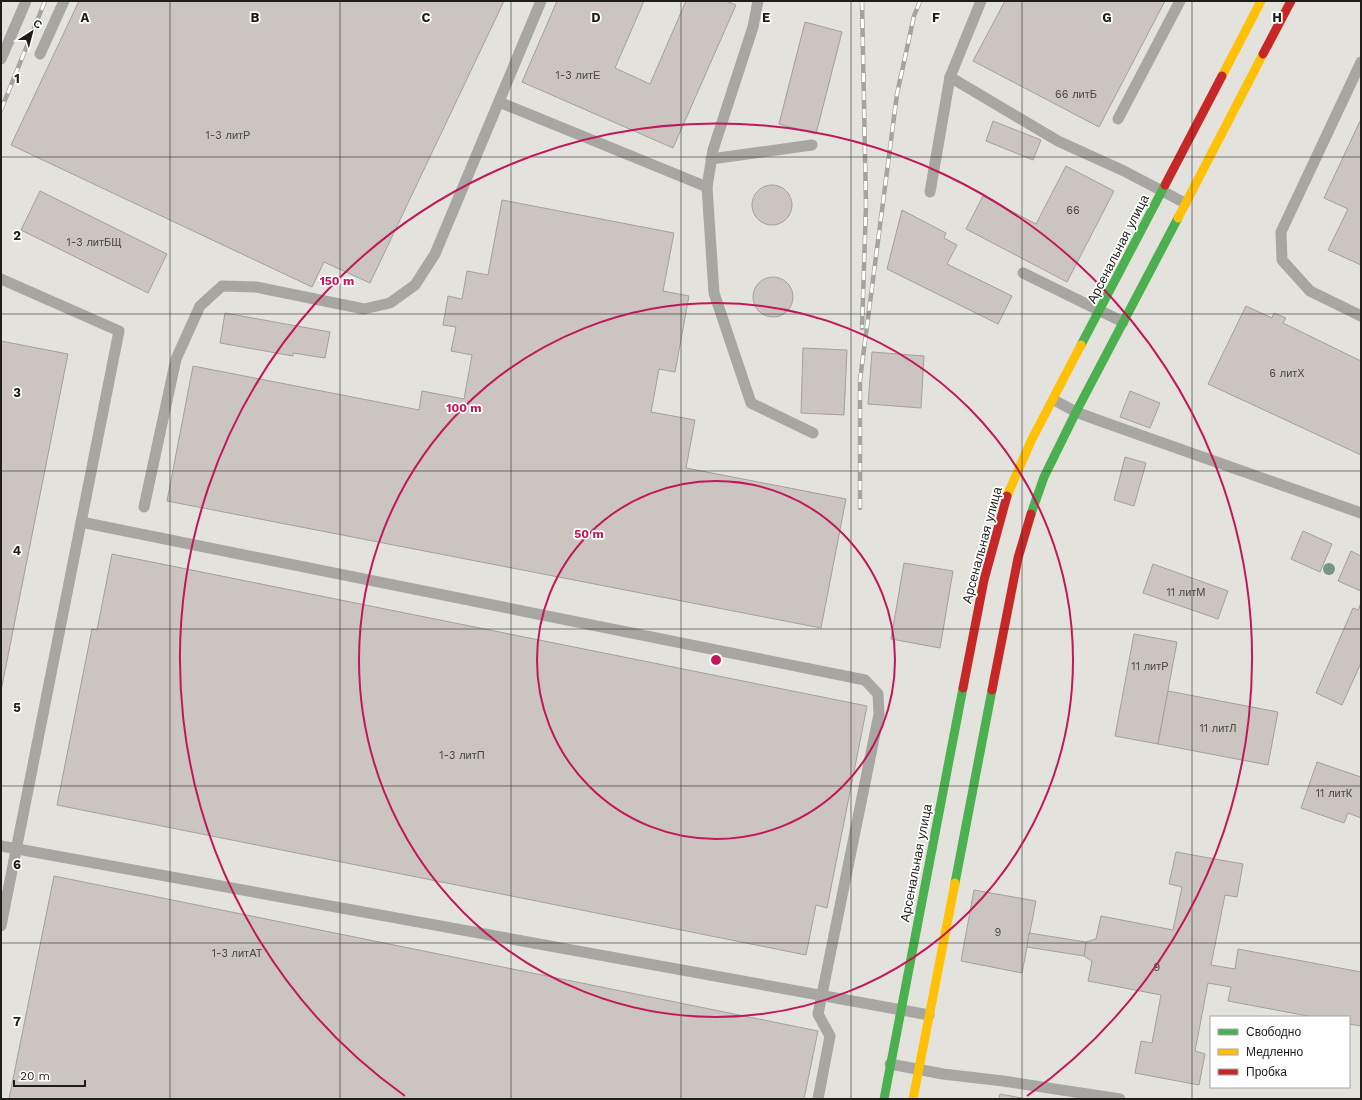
<svg xmlns="http://www.w3.org/2000/svg" width="1362" height="1100" font-family="'Work Sans',sans-serif">
<style>
.building{fill:#cbc4c0;stroke:#a3a09e}
.lines{fill:none;stroke-linecap:round;stroke-linejoin:round}
.lane{stroke:#a8a6a2;stroke-width:11}
.fast{stroke:#4caf50;stroke-width:9}
.slow{stroke:#ffc107;stroke-width:9}
.jam{stroke:#c62828;stroke-width:9}
.rail-casing{stroke:#a5a3a0;stroke-width:4.5}
.rail{stroke:#fff;stroke-width:3;stroke-dasharray:9;stroke-linecap:butt}
.tree{fill:#789684}
.grid{fill:none;stroke:#1e1d1a;stroke-width:1;stroke-opacity:0.55}
.ring{fill:none;stroke:#c2185b;stroke-width:2}
.labels{text-anchor:middle;dominant-baseline:central;stroke-width:3.5;stroke-linejoin:round;paint-order:stroke}
.number-label{font-size:11px;fill:#494744}
.street-label{font-size:13px;fill:#1e1d1a;stroke:#fff}
.grid-label{font-size:13px;text-anchor:middle;font-weight:bold;fill:#1e1d1a;stroke:#fff;stroke-width:3.5;stroke-linejoin:round;paint-order:stroke}
.centre{fill:#c2185b;stroke:#fff;stroke-width:2}
.ring-label{font-size:12px;text-anchor:middle;font-weight:bold;fill:#c2185b;stroke:#fff;stroke-width:3.5;stroke-linejoin:round;paint-order:stroke}
</style>
<rect width="100%" height="100%" fill="#e3e2dd"/>
<!-- building -->
<g class="building">
<polygon points="79,1 504,1 370,283 324,262 312,287 11,145"/>
<polygon points="557,1 644,1 615,68 650,84 686,1 726,1 736,5 673,148 522,82"/>
<polygon points="1005,1 1165,1 1099,127 973,61"/>
<polygon points="805,22 842,32 816,134 779,124"/>
<polygon points="1361,119 1361,265 1328,250 1348,209 1324,198"/>
<polygon points="993,121 1041,140 1033,160 986,141"/>
<polygon points="1066,166 1114,191 1067,282 966,229 983,196 1036,224"/>
<circle cx="772" cy="205" r="20"/>
<polygon points="40,191 167,254 148,293 21,230"/>
<polygon points="502,200 674,233 663,291 689,296 675,372 659,369 651,412 695,420 686,468 846,499 821,628 167,501 193,366 419,410 422,391 464,399 472,355 451,351 456,327 443,325 448,296 462,299 467,271 488,275"/>
<polygon points="902,210 946,233 944,238 957,245 947,264 1012,296 998,324 887,269"/>
<circle cx="773" cy="297" r="20"/>
<polygon points="1246,306 1272,318 1274,313 1286,318 1283,323 1361,361 1361,455 1208,384"/>
<polygon points="225,313 330,332 325,358 293,353 293,356 220,343"/>
<polygon points="1,341 68,354 1,691"/>
<polygon points="803,348 847,350 844,415 801,413"/>
<polygon points="872,352 924,356 921,408 868,404"/>
<polygon points="1130,391 1160,403 1150,428 1120,417"/>
<polygon points="1125,457 1146,463 1134,506 1114,500"/>
<polygon points="1303,531 1332,544 1320,572 1291,559"/>
<polygon points="1351,551 1361,556 1361,591 1338,581"/>
<polygon points="112,554 867,706 827,908 816,905 806,955 57,805 92,629 97,630"/>
<polygon points="904,563 953,571 940,648 891,639"/>
<polygon points="1153,564 1228,591 1218,619 1143,593"/>
<polygon points="1361,603 1361,663 1342,705 1316,693 1353,608 1358,610"/>
<polygon points="1134,634 1177,642 1158,744 1115,736"/>
<polygon points="1168,691 1278,712 1268,765 1158,744"/>
<polygon points="1317,762 1361,777 1361,818 1348,813 1344,823 1301,808"/>
<polygon points="1176,852 1243,864 1237,897 1225,895 1211,965 1235,969 1238,949 1361,972 1361,1026 1349,1024 1349,1017 1313,1017 1228,1001 1231,987 1208,983 1195,1051 1205,1054 1199,1085 1135,1073 1141,1041 1152,1043 1161,995 1088,981 1092,961 1084,956 1086,942 1096,939 1101,916 1173,930 1182,887 1169,884"/>
<polygon points="54,876 818,1031 804,1099 9,1099"/>
<polygon points="974,890 1036,901 1022,973 961,961"/>
<polygon points="1029,933 1086,942 1084,956 1027,947"/>
<polygon points="1000,1094 1027,1099 999,1099"/>
</g>
<g class="lines">
<!-- lane -->
<g class="lane">
<polyline points="758,1 753,27 713,150 707,187 714,293 751,403 813,433"/>
<polyline points="40,54 64,1"/>
<polyline points="1,59 26,1"/>
<polyline points="1361,62 1281,232 1282,260 1310,291 1361,316"/>
<polyline points="950,77 1058,141 1124,171 1185,203"/>
<polyline points="499,102 707,187"/>
<polyline points="1118,119 1180,1"/>
<polyline points="711,159 812,145"/>
<polyline points="930,192 950,77 981,1"/>
<polyline points="1023,273 1123,322"/>
<polyline points="1,279 119,331 1,926"/>
<polyline points="1054,400 1076,412 1106,423 1361,513"/>
<polyline points="144,507 176,359 200,306 222,286 256,287 364,309 390,303 415,285 435,254 541,1"/>
<polyline points="81,522 865,680 878,694 879,714 818,1014 830,1036 818,1099"/>
<polyline points="1,846 929,1015"/>
<polyline points="890,1064 943,1074 1003,1081 1120,1099"/>
</g>
<!-- fast -->
<g class="fast">
<polyline points="1081,345 1165,185"/>
<polyline points="1031,514 1044,477 1076,412 1178,218"/>
<polyline points="955,883 992,690"/>
<polyline points="884,1099 963,688"/>
</g>
<!-- slow -->
<g class="slow">
<polyline points="1222,76 1261,1"/>
<polyline points="1178,218 1263,54"/>
<polyline points="1007,496 1031,441 1081,345"/>
<polyline points="913,1099 955,883"/>
</g>
<!-- jam -->
<g class="jam">
<polyline points="1263,54 1291,1"/>
<polyline points="1165,185 1222,76"/>
<polyline points="963,688 984,580 1007,496"/>
<polyline points="992,690 1018,558 1031,514"/>
</g>
<!-- rail casing -->
<g class="rail-casing">
<g id="rail">
<polyline points="862,1 866,205 862,328"/>
<polyline points="1,110 45,1"/>
<polyline points="860,508 860,380 897,94 914,16 920,1"/>
</g>
</g>
<!-- rail -->
<use href="#rail" class="rail"/>
</g>
<!-- trees -->
<circle class="tree" cx="1329" cy="569" r="6"/>
<!-- grid -->
<path class="grid" d="M170,1V1099M340,1V1099M511,1V1099M681,1V1099M851,1V1099M1022,1V1099M1192,1V1099M1,157H1361M1,314H1361M1,471H1361M1,629H1361M1,786H1361M1,943H1361"/>
<!-- distance rings -->
<g class="ring">
<circle cx="716" cy="660" r="179"/>
<circle cx="716" cy="660" r="357"/>
<path d="M405 1096A536 536 0 1 1 1027 1096"/>
</g>
<g class="labels">
<!-- number labels -->
<g class="number-label">
<text x="578" y="75">1-3 литЕ</text>
<text x="1076" y="94">66 литБ</text>
<text x="228" y="135">1-3 литР</text>
<text x="1073" y="210">66</text>
<text x="94" y="242">1-3 литБЩ</text>
<text x="1287" y="373">6 литХ</text>
<text x="1186" y="592">11 литМ</text>
<text x="1150" y="666">11 литР</text>
<text x="1218" y="728">11 литЛ</text>
<text x="462" y="755">1-3 литП</text>
<text x="1334" y="793">11 литК</text>
<text x="998" y="932">9</text>
<text x="237" y="953">1-3 литАТ</text>
<text x="1157" y="967">9</text>
</g>
<!-- street labels -->
<g class="street-label">
<text transform="translate(1118 249) rotate(-63)">Арсенальная улица</text>
<text transform="translate(982 545) rotate(-75)">Арсенальная улица</text>
<text transform="translate(916 863) rotate(-79)">Арсенальная улица</text>
</g>
</g>
<g class="grid-label">
<text x="85" y="22">A</text>
<text x="255" y="22">B</text>
<text x="426" y="22">C</text>
<text x="596" y="22">D</text>
<text x="766" y="22">E</text>
<text x="936" y="22">F</text>
<text x="1107" y="22">G</text>
<text x="1277" y="22">H</text>
<text x="17" y="83">1</text>
<text x="17" y="240">2</text>
<text x="17" y="397">3</text>
<text x="17" y="555">4</text>
<text x="17" y="712">5</text>
<text x="17" y="869">6</text>
<text x="17" y="1026">7</text>
</g>
<circle cx="716" cy="660" r="6" class="centre"/>
<g class="ring-label">
<text x="337" y="285">150 m</text>
<text x="464" y="412">100 m</text>
<text x="589" y="538">50 m</text>
</g>
<!-- border -->
<rect width="1362" height="1100" fill="none" stroke="#1e1d1a" stroke-width="4"/>
<!-- legend -->
<rect x="1210" y="1016" width="140" height="72" fill="#ffffff" stroke="#a5a5a3"/>
<rect x="1218" y="1029" width="20" height="6" fill="#4caf50" stroke="#a5a5a3"/>
<text x="1246" y="1036" font-size="12" fill="#1e1d1a">Свободно</text>
<rect x="1218" y="1049" width="20" height="6" fill="#ffc107" stroke="#a5a5a3"/>
<text x="1246" y="1056" font-size="12" fill="#1e1d1a">Медленно</text>
<rect x="1218" y="1069" width="20" height="6" fill="#c62828" stroke="#a5a5a3"/>
<text x="1246" y="1076" font-size="12" fill="#1e1d1a">Пробка</text>
<!-- north arrow -->
<g transform="translate(32 32) rotate(36)" stroke="#ffffff" stroke-width="3" paint-order="stroke">
<path d="M0-3L7 15L0 10L-7 15Z" fill="#1e1d1a"/>
<text y="-6" font-size="11" font-weight="bold" text-anchor="middle" fill="#1e1d1a">С</text>
</g>
<!-- scale -->
<path d="M14 1080v6h71v-6" fill="none" stroke="#1e1d1a" stroke-width="2"/>
<text x="20" y="1080" font-size="12" fill="#1e1d1a" stroke="#ffffff" stroke-width="3" paint-order="stroke">20 m</text>
</svg>
